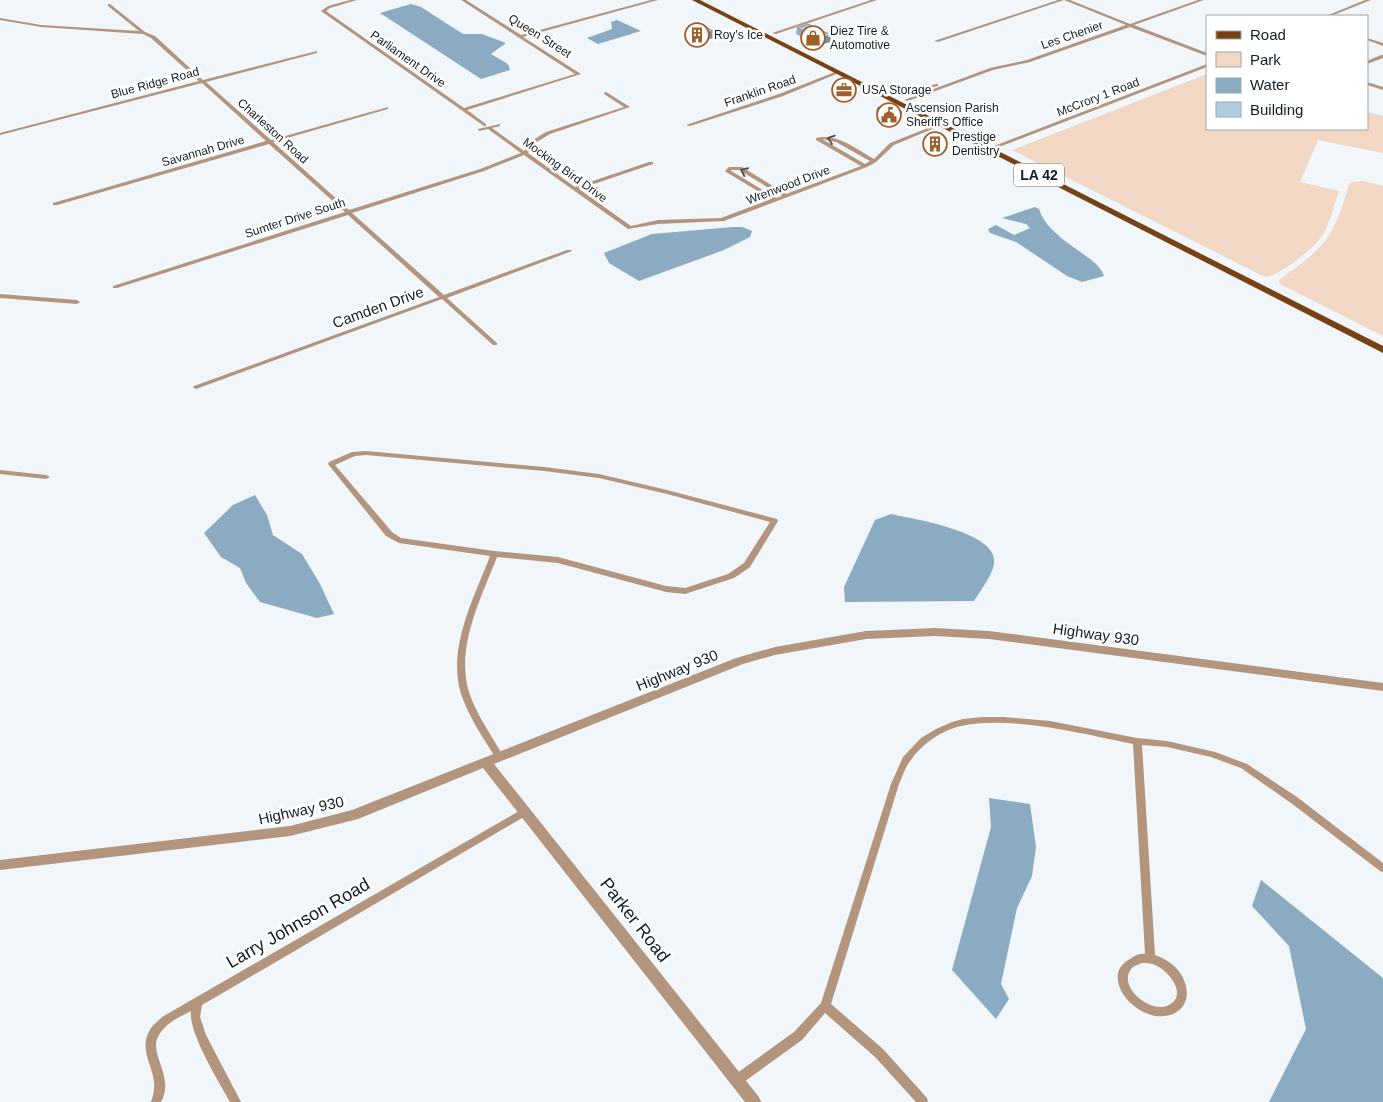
<svg xmlns="http://www.w3.org/2000/svg" width="1383" height="1102" font-family="Arial,sans-serif">
<style>
.green{fill:#f1d7c4}
.water{fill:#8aabc2}
.lines{fill:none;stroke-linecap:round;stroke-linejoin:round}
.minor{fill:#b3947d;fill-rule:evenodd}
.tertiary{fill:#b3947d;fill-rule:evenodd}
.primary{fill:#774213;fill-rule:evenodd}
.wall{fill:#96afc2}
.shaded-wall{fill:#7a8f9e}
.building{fill:#afcce1;stroke:#7a8f9e}
.oneway{stroke:#5a534d}
.labels{text-anchor:middle;dominant-baseline:central;stroke-width:5;stroke-linejoin:round;paint-order:stroke}
.far-poi-label{font-size:12px;fill:#121d25;stroke:#fff;text-anchor:start}
.far-street-label{font-size:12px;fill:#121d25;stroke:#fff}
.shield{fill:#fff;stroke:#596166;stroke-width:1}
.shield-label{font-size:14px;font-weight:bold;fill:#121d25}
.street-label{font-size:15px;fill:#121d25;stroke:#fff}
.near-street-label{font-size:18px;fill:#121d25;stroke:#fff}
</style>
<rect width="100%" height="100%" fill="#f0f6fa"/>
<!-- green -->
<g class="green">
<path d="M1207,74V129H1367V112L1383,116V153L1318,140L1300,182L1339,191C1334,205 1330,223 1322,236C1314,249 1279,276 1265,277L1012,150Z"/>
<path d="M1363,181L1383,186V336L1280,284L1279,280C1325,247 1333,240 1349,184L1353,182Z"/>
</g>
<!-- water -->
<g class="water">
<polygon points="411,4 421,7 463,34 482,34 506,43 491,54 508,64 510,70 481,79 380,13"/>
<polygon points="617,20 641,31 598,44 587,38 612,29 611,22"/>
<path d="M1035,207L1039,209C1050,242 1098,255 1104,276L1082,282L1067,276L1016,242L990,233L988,229L996,225L1014,235L1030,228L1026,224L1002,218Z"/>
<polygon points="733,227 742,227 752,231 750,237 724,250 639,281 609,263 604,253 652,234"/>
<polygon points="255,495 267,515 273,535 302,554 320,584 334,614 317,618 260,602 246,583 240,568 221,557 204,533 233,505"/>
<path d="M891,514C913,519 1000,532 994,564C992,576 980,591 974,601L845,602L844,587L875,520Z"/>
<polygon points="989,798 1030,804 1036,847 1032,876 1017,908 1001,984 1009,999 996,1019 952,970 991,827"/>
<polygon points="1261,880 1383,978 1383,1102 1269,1102 1306,1029 1289,946 1252,906"/>
</g>
<g class="lines">
<!-- minor -->
<g class="minor">
<polygon points="350,0 357,0 330,8 326,11 464,108 575,74 461,0 466,0 521,35 651,0 658,0 523,37 581,74 467,110 486,124 486,126 484,126 321,11 328,6"/>
<polygon points="871,0 877,0 776,34 772,33"/>
<polygon points="1058,0 1070,0 1130,24 1198,0 1204,0 1134,25 1207,53 1207,56 1130,27 1030,62 993,70 908,101 904,100 990,68 1027,60 1126,25 1064,0 938,42 934,41"/>
<polygon points="1365,0 1371,0 1331,16 1326,16"/>
<path d="M108,4H110L145,32L155,36L203,80L317,51V53L206,82L271,140L388,107V109L273,142L349,210L480,169L521,153L488,129L480,131L478,130V129L500,124V126L492,128L524,151L533,140L546,132L624,107L604,94V93L606,92L630,107L550,134L537,142L528,153L575,187L649,162H653V164L579,189L631,226L658,220L721,218L771,199L726,172L725,171L729,167H742L786,194L861,166L816,140V138C837,133 856,149 874,159L890,143L938,124L942,125L894,145L876,162L867,167L724,221L658,224L628,229L524,155L484,171L352,213L444,295L567,250H571L572,251L447,298L497,343V345H493L442,299L196,389L194,388L193,387L194,386L439,297L348,215L117,288H113V286L345,212L269,144L57,205H53V203L266,141L202,83L0,135V133L199,81L151,38L143,34L41,27L0,20V18L41,25L139,31L108,6ZM822,139L836,142L870,161L865,164ZM732,170H739L782,196L776,198L731,171Z"/>
<polygon points="1367,38 1383,43 1383,46 1367,40"/>
<polygon points="1381,55 1383,55 1383,58 1367,64 1367,61"/>
<polygon points="1207,64 1207,67 999,147 994,146"/>
<polygon points="835,72 839,73 783,96 690,126 686,125 779,94"/>
<polygon points="1367,82 1383,87 1383,90 1367,85"/>
<polygon points="936,84 938,84 938,86 897,96 895,95"/>
<polygon points="0,294 77,300 80,302 77,304 0,298"/>
<path d="M366,451L544,467L599,474L667,490L777,519L778,521L750,567L734,578L685,594L666,592L558,563L497,557C481,599 454,649 470,695C478,717 492,736 503,756L502,758L499,759L496,758C483,738 469,717 461,694C447,648 474,598 490,556L399,543L386,536L328,464L329,462L352,452ZM366,455L544,471L599,478L667,494L770,522L744,563L728,574L685,588L666,586L558,557L494,551L401,538L392,532L335,465L355,456Z"/>
<polygon points="0,470 46,475 50,477 46,479 0,474"/>
<path d="M983,717H1004L1050,721L1137,738L1167,741L1215,752L1247,764L1297,797L1383,863V872L1380,871L1291,803L1241,768L1211,757L1167,747L1142,745L1155,955C1160,957 1165,959 1169,962C1186,973 1196,1001 1175,1013C1142,1030 1095,977 1130,959C1135,956 1139,953 1145,954L1133,744C1083,734 1010,715 961,726C942,730 922,744 911,760C905,767 903,776 899,784L831,1004L883,1049L927,1098L928,1102H916L875,1057L825,1013L802,1040L741,1084L737,1085L733,1084L732,1080L733,1076L794,1032L821,1003L891,784L903,757L921,738L936,729L952,722L963,719ZM1142,963C1147,963 1152,963 1157,966C1168,971 1186,992 1172,1003C1154,1018 1115,986 1132,968C1134,966 1139,964 1142,963Z"/>
<path d="M526,807L529,808L531,811L529,814L202,1005L200,1017L206,1035L241,1102H230C219,1082 188,1032 191,1011C184,1015 176,1018 170,1023C143,1044 163,1058 165,1083C166,1090 164,1096 161,1102H151C153,1095 155,1090 154,1082C152,1062 138,1049 151,1028C154,1024 159,1020 162,1017Z"/>
</g>
<!-- tertiary -->
<polygon class="tertiary" points="935,628 989,631 1383,683 1383,691 989,639 935,636 866,639 775,655 743,664 494,764 759,1097 761,1102 745,1102 483,768 358,819 290,836 0,870 0,860 290,826 352,810 736,658 775,647 866,631"/>
<!-- primary -->
<polygon class="primary" points="692,0 700,0 1383,346 1383,353"/>
</g>
<!-- wall -->
<g class="wall">
<polygon points="688,26 713,38 702,41 688,33"/>
<polygon points="797,28 831,35 830,42 819,45 796,34"/>
<polygon points="877,108 901,116 891,120 876,112"/>
<polygon points="925,139 946,144 934,149 925,144"/>
</g>
<!-- shaded-wall -->
<g class="shaded-wall">
<polygon points="713,31 713,38 702,41 702,34"/>
<polygon points="831,35 830,42 819,45 819,39"/>
<polygon points="902,112 901,116 891,120 891,115"/>
<polygon points="947,139 946,144 934,149 935,144"/>
</g>
<!-- building -->
<g class="building">
<polygon points="699,23 713,31 702,34 688,26"/>
<polygon points="808,24 831,35 819,39 797,28"/>
<polygon points="887,104 902,112 891,115 877,108"/>
<polygon points="937,134 947,139 935,144 925,139"/>
</g>
<!-- one-way arrows -->
<defs><path id="oneway-chevron" d="M-2-3.5L2.5 0L-2 3.5" fill="none" stroke-width="1.6" stroke-linecap="round" stroke-linejoin="round" transform="scale(1.25)"/></defs>
<g class="oneway">
<use href="#oneway-chevron" transform="translate(831 139) rotate(-161)"/>
<use href="#oneway-chevron" transform="translate(744 171) rotate(-154)"/>
</g>
<!-- icons -->
<defs>
<g id="building-ring" transform="scale(1.25)"><circle r="9.5" fill="#fff" stroke="#9f5f29" stroke-width="1.5"/><path d="M-4-6H4V6H1V3H-1V6H-4ZM-2.5-4.3h1.7v1.8h-1.7ZM.8-4.3h1.7v1.8H.8ZM-2.5-1h1.7V.8h-1.7ZM.8-1h1.7V.8H.8Z" fill="#9f5f29"/></g>
<g id="shop-ring" transform="scale(1.25)"><circle r="9.5" fill="#fff" stroke="#9f5f29" stroke-width="1.5"/><path d="M-5-2.5h2.3a2.7 3.5 0 0 1 5.4 0H5L5.5 6h-11ZM-1.5-2.5h3a1.5 2.3 0 0 0-3 0Z" fill="#9f5f29"/></g>
<g id="office-ring" transform="scale(1.25)"><circle r="9.5" fill="#fff" stroke="#9f5f29" stroke-width="1.5"/><path d="M-6-3h4V-5.5h4V-3h4V5H-6ZM-1-4.5V-3h2v-1.5ZM-6 0V1H6V0Z" fill="#9f5f29"/></g>
<g id="civic-ring" transform="scale(1.25)"><circle r="9.5" fill="#fff" stroke="#9f5f29" stroke-width="1.5"/><path d="M-.6-6.5H3V-4.5H.6V-3L4-1V1h2V6H-6V1h2V-1L-.6-3ZM-1.2 2.5V6h2.4V2.5Z" fill="#9f5f29"/></g>
</defs>
<g fill-rule="evenodd">
<use href="#building-ring" x="697" y="35"/>
<use href="#shop-ring" x="813" y="38"/>
<use href="#office-ring" x="844" y="90"/>
<use href="#civic-ring" x="889" y="115"/>
<use href="#building-ring" x="935" y="144"/>
</g>
<g class="labels">
<!-- far-poi labels -->
<g class="far-poi-label">
<text x="830" y="31">Diez Tire &amp;<tspan x="830" dy="14">Automotive</tspan></text>
<text x="714" y="35">Roy's Ice</text>
<text x="862" y="90">USA Storage</text>
<text x="906" y="108">Ascension Parish<tspan x="906" dy="14">Sheriff's Office</tspan></text>
<text x="952" y="137">Prestige<tspan x="952" dy="14">Dentistry</tspan></text>
</g>
<!-- far-street labels -->
<g class="far-street-label">
<text transform="translate(1072 35) rotate(-19)">Les Chenier</text>
<text transform="translate(540 36) rotate(32)">Queen Street</text>
<text transform="translate(408 59) rotate(35)">Parliament Drive</text>
<text transform="translate(155 83) rotate(-15)">Blue Ridge Road</text>
<text transform="translate(760 91) rotate(-19)">Franklin Road</text>
<text transform="translate(1098 97) rotate(-21)">McCrory 1 Road</text>
<text transform="translate(273 131) rotate(42)">Charleston Road</text>
<text transform="translate(203 151) rotate(-16)">Savannah Drive</text>
<text transform="translate(565 170) rotate(36)">Mocking Bird Drive</text>
<text transform="translate(788 185) rotate(-21)">Wrenwood Drive</text>
<text transform="translate(295 218) rotate(-18)">Sumter Drive South</text>
</g>
<!-- shield labels -->
<rect class="shield" x="1014" y="163.5" width="50" height="23" rx="4"/>
<g class="shield-label">
<text x="1039" y="175">LA 42</text>
</g>
<!-- street labels -->
<g class="street-label">
<text transform="translate(378 307) rotate(-20)">Camden Drive</text>
<text transform="translate(1096 634) rotate(8)">Highway 930</text>
<text transform="translate(677 670) rotate(-22)">Highway 930</text>
<text transform="translate(301 810) rotate(-12)">Highway 930</text>
</g>
<!-- near-street labels -->
<g class="near-street-label">
<text transform="translate(635 920) rotate(52)">Parker Road</text>
<text transform="translate(298 923) rotate(-30)">Larry Johnson Road</text>
</g>
</g>
<!-- legend -->
<rect x="1206" y="15" width="162" height="115" fill="#ffffff" stroke="#a0a5a8"/>
<rect x="1216" y="31" width="25" height="8" fill="#774213" stroke="#a0a5a8"/>
<text x="1250" y="40" font-size="15" fill="#121d25">Road</text>
<rect x="1216" y="52" width="25" height="15" fill="#f1d7c4" stroke="#a0a5a8"/>
<text x="1250" y="65" font-size="15" fill="#121d25">Park</text>
<rect x="1216" y="78" width="25" height="15" fill="#8aabc2" stroke="#a0a5a8"/>
<text x="1250" y="90" font-size="15" fill="#121d25">Water</text>
<rect x="1216" y="102" width="25" height="15" fill="#afcce1" stroke="#a0a5a8"/>
<text x="1250" y="115" font-size="15" fill="#121d25">Building</text>
</svg>
